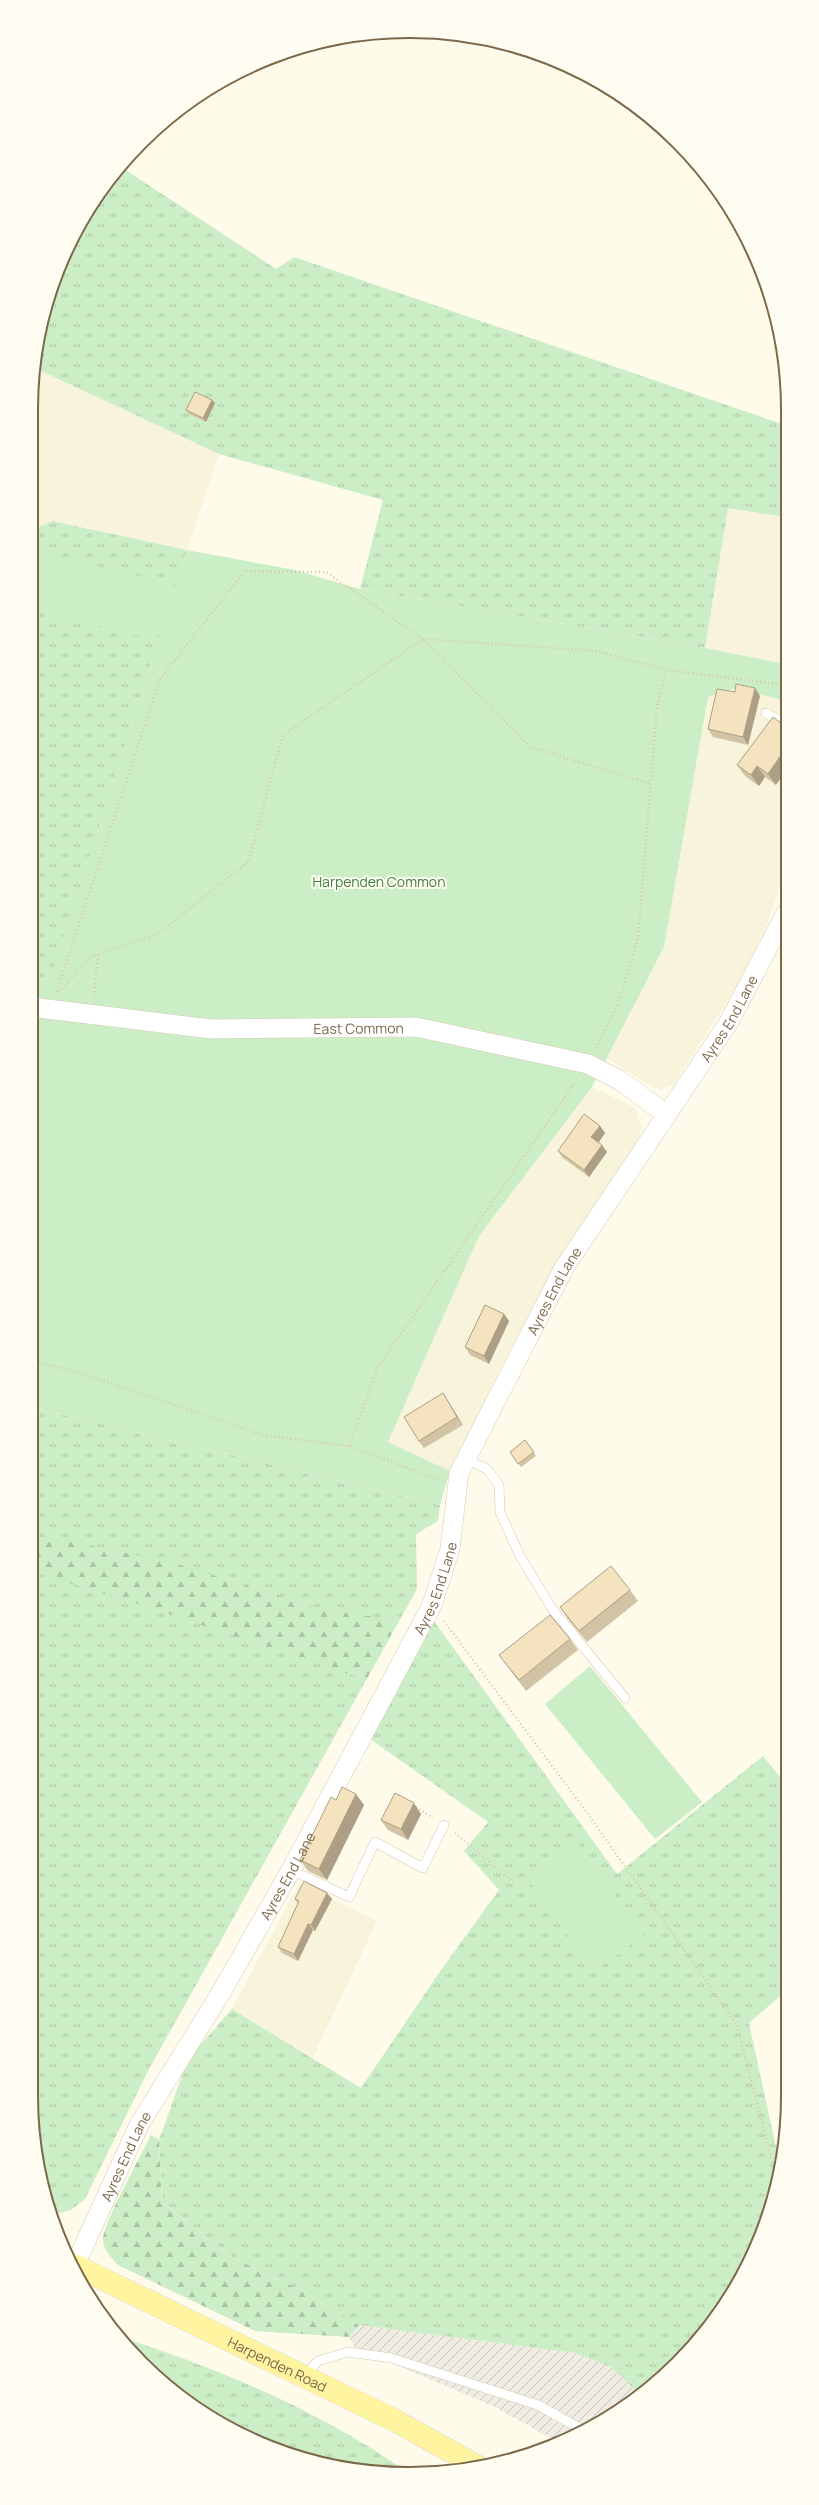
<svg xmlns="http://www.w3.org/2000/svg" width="819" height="2505" font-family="Manrope,sans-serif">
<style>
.residential{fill:#f8f3db}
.industrial{fill:url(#industrial-furrows)}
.grass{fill:url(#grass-tufts)}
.forest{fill:url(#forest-firs)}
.park{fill:#cceec7}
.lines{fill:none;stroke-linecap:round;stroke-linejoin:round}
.service-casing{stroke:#d4cab1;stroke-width:10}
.minor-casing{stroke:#d4cab1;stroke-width:20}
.primary-casing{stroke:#ddd8d0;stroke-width:23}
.path{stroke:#dbc8a2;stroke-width:2.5;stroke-dasharray:1 3;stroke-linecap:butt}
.service{stroke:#fff;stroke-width:9}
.minor{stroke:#fff;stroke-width:19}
.primary{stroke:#fff5a0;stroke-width:22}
.wall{fill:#d3c3a5}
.shaded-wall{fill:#ac9f86}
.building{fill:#f5e3c0;stroke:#ac9f86}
.labels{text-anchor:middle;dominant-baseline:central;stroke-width:4;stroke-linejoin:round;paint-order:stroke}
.park-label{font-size:14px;fill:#428241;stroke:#fffdf2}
.street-label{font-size:14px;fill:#7c694a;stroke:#fffdf2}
.rim{fill:none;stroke:#7c694a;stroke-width:2}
</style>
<defs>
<pattern id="industrial-furrows" width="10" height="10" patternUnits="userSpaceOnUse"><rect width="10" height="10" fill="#efece3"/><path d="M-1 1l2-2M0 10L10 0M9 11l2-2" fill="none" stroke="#c7c3ba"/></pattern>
<pattern id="grass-tufts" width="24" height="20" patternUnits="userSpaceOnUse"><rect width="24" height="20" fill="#cceec7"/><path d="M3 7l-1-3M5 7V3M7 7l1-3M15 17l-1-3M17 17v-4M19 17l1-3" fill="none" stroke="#abc5a4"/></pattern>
<pattern id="forest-firs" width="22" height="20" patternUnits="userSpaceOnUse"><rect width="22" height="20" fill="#cceec7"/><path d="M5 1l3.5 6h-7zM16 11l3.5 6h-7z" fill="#abc5a4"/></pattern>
</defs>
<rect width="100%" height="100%" fill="#fefbeb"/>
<!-- residential -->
<g class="residential">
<polygon points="35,368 219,454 187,550 52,521 31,530 31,410"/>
<polygon points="728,508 785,517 785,664 705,648"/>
<polygon points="737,688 785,701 786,867 766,928 736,988 673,1085 661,1089 653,1088 607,1058 664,947 708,697"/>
<polygon points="592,1087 635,1108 642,1128 638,1144 558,1264 514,1343 450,1471 388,1442 479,1236"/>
<polygon points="299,1883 377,1921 313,2057 232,2009"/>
</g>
<!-- industrial -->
<polygon class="industrial" points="359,2325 575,2353 611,2367 634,2389 637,2396 620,2410 554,2440 495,2407 392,2363 361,2358 349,2337"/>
<!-- grass -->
<g class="grass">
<path d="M121,167L276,269L294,257L785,425V517L728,508L705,648L360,589L383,500L219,454L35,368C43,292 73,226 121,167Z"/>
<polygon points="52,521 187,550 50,982 31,976 31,530"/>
<polygon points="31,1407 440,1505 438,1521 416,1534 417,1589 148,2071 85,2199 71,2210 52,2215 38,2169 31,2095"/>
<polygon points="434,1621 617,1874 763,1756 787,1786 788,1989 749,2023 781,2170 759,2240 724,2306 677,2363 637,2396 634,2389 611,2367 575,2353 359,2325 299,2289 235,2259 162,2202 159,2140 188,2059 232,2009 361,2088 441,1970 499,1890 464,1851 488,1822 370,1739"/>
<path d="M120,2337C221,2369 320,2411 407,2472L360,2471L242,2435L179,2396L125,2345Z"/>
</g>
<!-- forest -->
<g class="forest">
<polygon points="69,1541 174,1563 323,1610 399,1620 366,1680 157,1610 31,1571 31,1543"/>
<path d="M151,2135L159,2140L162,2202L235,2259L299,2289L359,2325L349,2337L255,2331L118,2265C111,2257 104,2251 103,2240C103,2223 142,2154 151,2135Z"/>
</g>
<!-- park -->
<g class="park">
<polygon points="187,550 295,570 360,589 705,648 785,664 785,701 737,688 708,697 664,947 592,1087 479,1236 388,1442 450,1471 440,1505 31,1407 31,976 50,981"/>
<polygon points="39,553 174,584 156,641 31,608 31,583"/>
<polygon points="590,1666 702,1802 655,1839 545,1704"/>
<polygon points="575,1839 644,1935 593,1972 525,1874"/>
</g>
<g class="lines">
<!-- service casing -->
<g class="service-casing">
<g id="service">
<polyline points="766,713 785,724"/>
<polyline points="465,1459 487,1469 499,1485 500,1512 520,1556 553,1610 625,1698"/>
<polyline points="291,1870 349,1897 375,1842 423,1868 444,1825"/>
<polyline points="305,2375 318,2361 348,2352 391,2358 538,2405 579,2428"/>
</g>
</g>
<!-- minor casing -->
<g class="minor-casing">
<g id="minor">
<path id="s1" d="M31,1007L211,1029L416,1027L588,1064L621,1081L667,1115"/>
<path id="s2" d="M75,2265L139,2125L219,1996L291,1870L432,1605L450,1549L459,1473L564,1268L729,1022L786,913"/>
</g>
</g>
<!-- primary casing -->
<g class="primary-casing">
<g id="primary">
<path id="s3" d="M76,2266L396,2421L477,2466"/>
</g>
</g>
<!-- path -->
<g class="path">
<polyline points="57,991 160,679 245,571 326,572 423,639 530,747 651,784"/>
<polyline points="59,992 90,957 158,934 248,862 283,735 423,639 598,651 666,670 785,685"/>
<polyline points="94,996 98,954"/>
<polyline points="596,1048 617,1006 638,939 657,706 666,670"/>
<polyline points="31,1359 104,1381 263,1435 349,1446 440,1480"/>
<polyline points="349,1446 378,1367 576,1081"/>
<polyline points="444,1621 585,1810 737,2025 777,2182"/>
<polyline points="416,1807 433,1818"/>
<polyline points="455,1833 514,1883"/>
</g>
<!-- service -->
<use href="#service" class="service"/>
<!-- minor -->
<use href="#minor" class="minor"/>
<!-- primary -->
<use href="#primary" class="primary"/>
</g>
<!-- wall -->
<g class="wall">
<polygon points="212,400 215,403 206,422 189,414 186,410"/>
<polygon points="755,688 760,696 748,745 713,737 708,729"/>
<polygon points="773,717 776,785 765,777 759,786 745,776 737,765"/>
<polygon points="600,1126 605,1133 598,1142 607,1152 589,1177 563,1158 558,1151"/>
<polygon points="504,1314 509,1321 489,1364 470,1355 465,1347"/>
<polygon points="448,1401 463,1425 424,1448 419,1441"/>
<polygon points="525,1440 536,1456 521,1467 510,1452"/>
<polygon points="630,1590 638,1601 587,1642 568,1619 560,1607"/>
<polygon points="570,1639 578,1650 526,1691 499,1655"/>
<polygon points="336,1800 364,1805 327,1880 308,1871 300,1860"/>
<polygon points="421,1814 408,1840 388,1830 381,1820"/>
<polygon points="327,1893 332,1899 315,1931 313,1930 298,1961 282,1953 278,1947 298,1904 295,1899"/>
</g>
<!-- shaded-wall -->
<g class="shaded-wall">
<polygon points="212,400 215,403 206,422 203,418"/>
<polygon points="755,688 760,696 748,745 743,737"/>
<polygon points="785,749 786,771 776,785 768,774"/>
<polygon points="757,766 765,777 759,786 751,775"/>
<polygon points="600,1126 605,1133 597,1145 591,1137"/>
<polygon points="602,1145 607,1152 589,1177 584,1170"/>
<polygon points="504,1314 509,1321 489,1364 484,1356"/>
<polygon points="443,1393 463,1425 457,1417"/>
<polygon points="356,1794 364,1805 327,1880 319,1869"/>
<polygon points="414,1803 421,1814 408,1840 401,1829"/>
<polygon points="327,1893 332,1899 315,1931 311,1925"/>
<polygon points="308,1924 313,1930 298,1961 294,1954"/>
</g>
<!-- building -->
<g class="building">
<polygon points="195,392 212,400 203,418 186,410"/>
<polygon points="736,684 755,688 743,737 708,729 717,689 735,692"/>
<polygon points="773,717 785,726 785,749 768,774 757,766 751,775 737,765"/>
<polygon points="584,1114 600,1126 591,1137 602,1145 584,1170 558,1151"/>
<polygon points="485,1305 504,1314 484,1356 465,1347"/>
<polygon points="443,1393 457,1417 419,1441 404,1417"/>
<polygon points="525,1440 534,1452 518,1464 510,1452"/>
<polygon points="611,1566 630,1590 579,1631 560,1607"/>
<polygon points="550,1615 570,1639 519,1680 499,1655"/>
<polygon points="342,1787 356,1794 319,1869 300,1860 331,1797 336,1800"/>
<polygon points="395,1793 414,1803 401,1829 381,1820"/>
<polygon points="304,1881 327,1893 311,1925 308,1924 294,1954 278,1947 299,1901 295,1899"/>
</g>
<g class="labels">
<!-- park labels -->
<g class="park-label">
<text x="379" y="881">Harpenden Common</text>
</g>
<!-- street labels -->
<g class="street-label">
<text stroke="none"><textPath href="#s2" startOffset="1416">Ayres End Lane</textPath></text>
<text stroke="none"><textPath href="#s1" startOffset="329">East Common</textPath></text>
<text stroke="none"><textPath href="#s2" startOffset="1092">Ayres End Lane</textPath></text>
<text stroke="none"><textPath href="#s2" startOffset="768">Ayres End Lane</textPath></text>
<text stroke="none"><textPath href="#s2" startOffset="444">Ayres End Lane</textPath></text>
<text stroke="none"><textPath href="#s2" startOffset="120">Ayres End Lane</textPath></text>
<text stroke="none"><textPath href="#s3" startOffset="224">Harpenden Road</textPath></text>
</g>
</g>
<!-- crop -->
<path d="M0 0H819V2505H0ZM409 38H410A371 371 0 0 1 781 409V2096A371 371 0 0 1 410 2467H409A371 371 0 0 1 38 2096V409A371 371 0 0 1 409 38Z" fill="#fffdf2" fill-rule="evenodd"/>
<path class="rim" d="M409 38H410A371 371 0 0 1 781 409V2096A371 371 0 0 1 410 2467H409A371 371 0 0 1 38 2096V409A371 371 0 0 1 409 38Z"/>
</svg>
